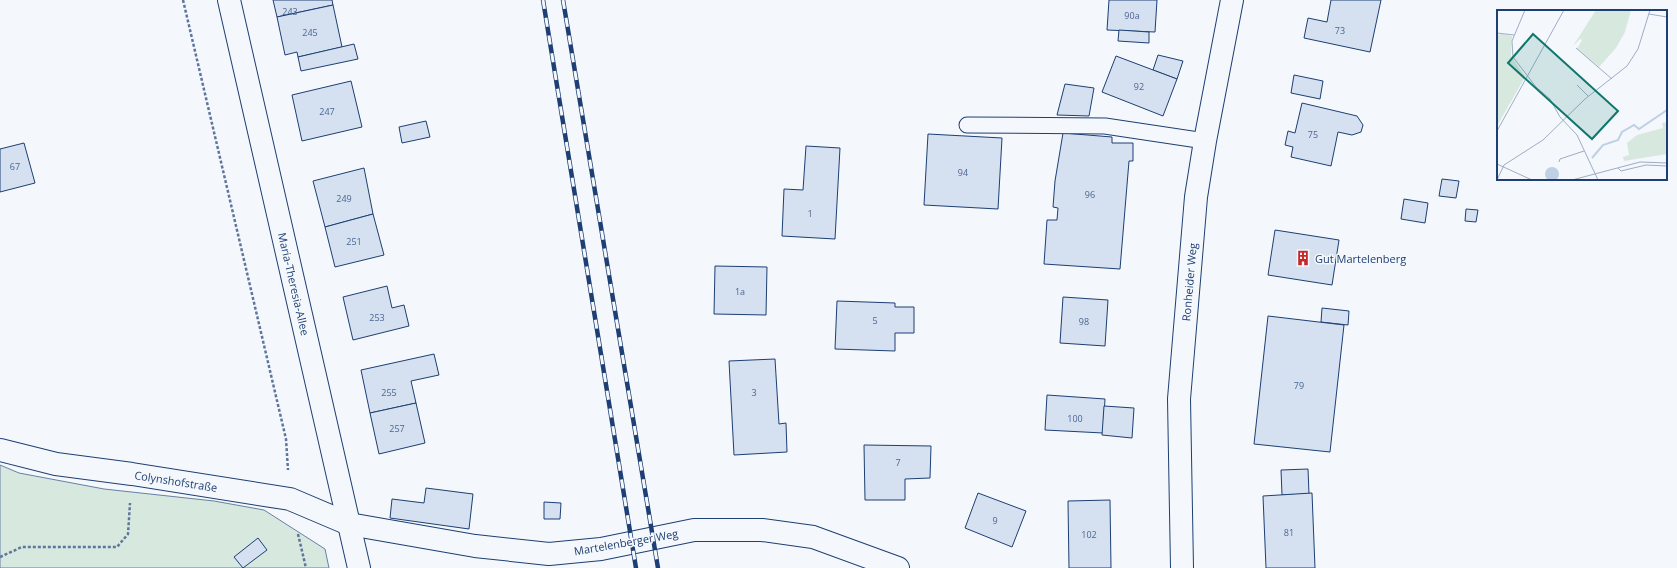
<svg xmlns="http://www.w3.org/2000/svg" width="1677" height="568" font-family="'Open Sans',sans-serif">
<style>
.green{fill:#d7e8df;stroke:#687fa3}
.building{fill:#d5e0f0;stroke:#1d3f73}
.lines{fill:none;stroke-linecap:round;stroke-linejoin:round}
.lane-casing{stroke:#1d3f73;stroke-width:17}
.street-casing{stroke:#1d3f73;stroke-width:24}
.path{stroke:#5e769c;stroke-width:2.5;stroke-dasharray:3 2;stroke-linecap:butt}
.lane{stroke:#f4f7fb;stroke-width:15}
.street{stroke:#f4f7fb;stroke-width:22}
.rail-casing{stroke:#1d3f73;stroke-width:4.5}
.rail{stroke:#f4f7fb;stroke-width:3;stroke-dasharray:9;stroke-linecap:butt}
.labels{text-anchor:middle;dominant-baseline:central;stroke-width:3;stroke-linejoin:round;paint-order:stroke}
.number-label{font-size:9px;fill:#4b6792}
.poi-label{font-size:11px;fill:#1d3f73;stroke:#f4f7fb;text-anchor:start}
.street-label{font-size:11px;fill:#1d3f73;stroke:#f4f7fb}
.inset-river{fill:none;stroke:#bed0e5;stroke-width:2}
.inset-road{fill:none;stroke:#9eadc5;stroke-width:1}
.view{fill:#0f766e;fill-opacity:0.15;stroke:#0f766e;stroke-width:2}
.inset-edge{fill:none;stroke:#1d3f73;stroke-width:2}
</style>
<rect width="100%" height="100%" fill="#f4f7fb"/>
<!-- green -->
<polygon class="green" points="0,465 19,473 104,489 214,501 264,510 325,549 329,568 0,568"/>
<!-- building -->
<g class="building">
<polygon points="273,0 332,0 333,5 277,17"/>
<polygon points="1109,0 1157,0 1155,32 1107,30"/>
<polygon points="1331,0 1381,0 1370,52 1304,38 1308,18 1327,22"/>
<polygon points="333,5 342,47 298,57 297,52 285,55 277,17"/>
<polygon points="1119,30 1149,32 1149,43 1118,41"/>
<polygon points="354,44 358,59 301,71 298,57"/>
<polygon points="1158,55 1183,61 1177,79 1153,70"/>
<polygon points="1116,56 1177,79 1163,116 1102,92"/>
<polygon points="1294,75 1323,81 1320,99 1291,93"/>
<polygon points="351,81 362,127 302,141 292,95"/>
<polygon points="1065,84 1094,88 1089,116 1057,115"/>
<polygon points="1302,103 1357,116 1363,125 1361,132 1352,135 1338,132 1331,166 1291,157 1293,147 1285,145 1288,131 1295,133"/>
<polygon points="426,121 430,137 402,143 399,127"/>
<polygon points="1063,133 1112,137 1112,143 1133,143 1133,161 1129,161 1120,269 1044,264 1047,220 1057,220 1058,208 1053,207 1055,181"/>
<polygon points="928,134 1002,138 998,209 924,205"/>
<polygon points="24,143 35,183 0,192 0,149"/>
<polygon points="806,146 840,148 835,239 782,236 784,189 803,190"/>
<polygon points="364,168 373,214 325,227 313,181"/>
<polygon points="1442,179 1459,181 1456,198 1439,196"/>
<polygon points="1404,199 1428,203 1425,223 1401,219"/>
<polygon points="1466,209 1478,210 1476,222 1465,221"/>
<polygon points="373,214 384,255 335,267 325,227"/>
<polygon points="1275,230 1339,240 1332,285 1268,275"/>
<polygon points="715,266 767,267 766,315 714,314"/>
<polygon points="387,286 392,308 404,305 409,326 353,340 343,297"/>
<polygon points="1063,297 1108,300 1105,346 1060,343"/>
<polygon points="837,301 895,303 895,307 914,307 914,333 895,333 895,351 835,349"/>
<polygon points="1322,308 1349,311 1348,325 1321,322"/>
<polygon points="1268,316 1344,325 1330,452 1254,444"/>
<polygon points="434,354 439,375 411,381 416,403 370,413 361,370"/>
<polygon points="775,359 779,424 786,423 787,452 734,455 729,361"/>
<polygon points="1047,395 1105,399 1103,433 1045,430"/>
<polygon points="416,403 425,443 379,454 370,413"/>
<polygon points="1104,406 1134,408 1132,438 1102,435"/>
<polygon points="864,445 931,446 930,478 905,479 905,500 865,500"/>
<polygon points="1308,469 1309,494 1282,495 1281,470"/>
<polygon points="426,488 473,494 469,529 390,518 392,499 424,503"/>
<polygon points="978,493 1026,511 1012,547 965,528"/>
<polygon points="1312,493 1315,568 1266,568 1263,496"/>
<polygon points="1110,500 1111,568 1069,568 1068,501"/>
<polygon points="544,502 561,503 560,519 544,519"/>
<polygon points="258,538 267,550 243,568 234,557"/>
</g>
<g class="lines">
<!-- lane casing -->
<g class="lane-casing">
<polyline id="lane" points="967,125 1105,126 1205,141"/>
</g>
<!-- street casing -->
<g class="street-casing">
<g id="street">
<polyline points="229,0 359,568"/>
<polyline points="0,450 56,464 132,474 290,499 349,524 475,546 549,554 601,549 694,530 762,530 813,537 898,568"/>
<polyline points="1182,568 1179,399 1196,197 1205,141 1232,0"/>
</g>
</g>
<!-- path -->
<g class="path">
<polyline points="183,0 286,439 288,470"/>
<polyline points="298,534 306,568"/>
<polyline points="0,557 22,547 117,547 128,534 130,503"/>
</g>
<!-- lane -->
<use href="#lane" class="lane"/>
<!-- street -->
<use href="#street" class="street"/>
<!-- rail casing -->
<g class="rail-casing">
<g id="rail">
<polyline points="543,0 636,568"/>
<polyline points="563,0 658,568"/>
</g>
</g>
<!-- rail -->
<use href="#rail" class="rail"/>
</g>
<!-- icons -->
<defs>
<g id="building-bare" transform="scale(1.2)"><path d="M-4-6H4V6H1V3H-1V6H-4ZM-2.5-4.3h1.7v1.8h-1.7ZM.8-4.3h1.7v1.8H.8ZM-2.5-1h1.7V.8h-1.7ZM.8-1h1.7V.8H.8Z" fill="#c62828" stroke="#f4f7fb" stroke-width="2.5" paint-order="stroke"/></g>
</defs>
<g fill-rule="evenodd">
<use href="#building-bare" x="1303" y="258"/>
</g>
<g class="labels">
<!-- number labels -->
<g class="number-label">
<text x="290" y="11">243</text>
<text x="1132" y="15">90a</text>
<text x="1340" y="30">73</text>
<text x="310" y="32">245</text>
<text x="1139" y="86">92</text>
<text x="327" y="111">247</text>
<text x="1313" y="134">75</text>
<text x="15" y="166">67</text>
<text x="963" y="172">94</text>
<text x="1090" y="194">96</text>
<text x="344" y="198">249</text>
<text x="810" y="213">1</text>
<text x="354" y="241">251</text>
<text x="740" y="291">1a</text>
<text x="377" y="317">253</text>
<text x="875" y="320">5</text>
<text x="1084" y="321">98</text>
<text x="1299" y="385">79</text>
<text x="389" y="392">255</text>
<text x="754" y="392">3</text>
<text x="1075" y="418">100</text>
<text x="397" y="428">257</text>
<text x="898" y="462">7</text>
<text x="995" y="520">9</text>
<text x="1289" y="532">81</text>
<text x="1089" y="534">102</text>
</g>
<!-- poi labels -->
<g class="poi-label">
<text x="1315" y="258">Gut Martelenberg</text>
</g>
<!-- street labels -->
<g class="street-label">
<text transform="translate(1189 282) rotate(-85)">Ronheider Weg</text>
<text transform="translate(294 284) rotate(77)">Maria-Theresia-Allee</text>
<text transform="translate(176 481) rotate(9)">Colynshofstraße</text>
<text transform="translate(626 542) rotate(-10)">Martelenberger Weg</text>
</g>
</g>
<!-- overview -->
<g transform="translate(1497 10)">
<rect width="170" height="170" fill="#f4f7fb"/>
<path d="M99,0H134L128,22L119,38L102,57L80,39L85,30L83,29L76,36ZM5,24L15,26L14,46L28,67L0,116V25ZM170,112V144L127,151L126,147L132,145L130,133L140,125L166,118L165,113Z" fill="#d7e8df"/>
<path d="M48 164a7 7 0 1 1 14 0a7 7 0 1 1-14 0Z" fill="#bed0e5"/>
<path class="inset-river" d="M95,148L106,135L121,130L125,122L137,115L142,119L170,100"/>
<path class="inset-road" d="M28,0L15,31L16,47L39,77L53,89L63,107L80,125L101,170M152,4L170,7M0,23L17,25M79,38L115,69M80,75L91,86M0,121L67,0M62,152L63,149L87,141M0,154L35,170M121,158L124,161L149,155L170,156M0,170L7,155L46,130L88,89L130,56L141,39L153,0M75,170L143,152L170,153"/>
<path class="view" d="M36,24L121,101L95,129L11,53Z"/>
<rect width="170" height="170" class="inset-edge"/>
</g>
</svg>
